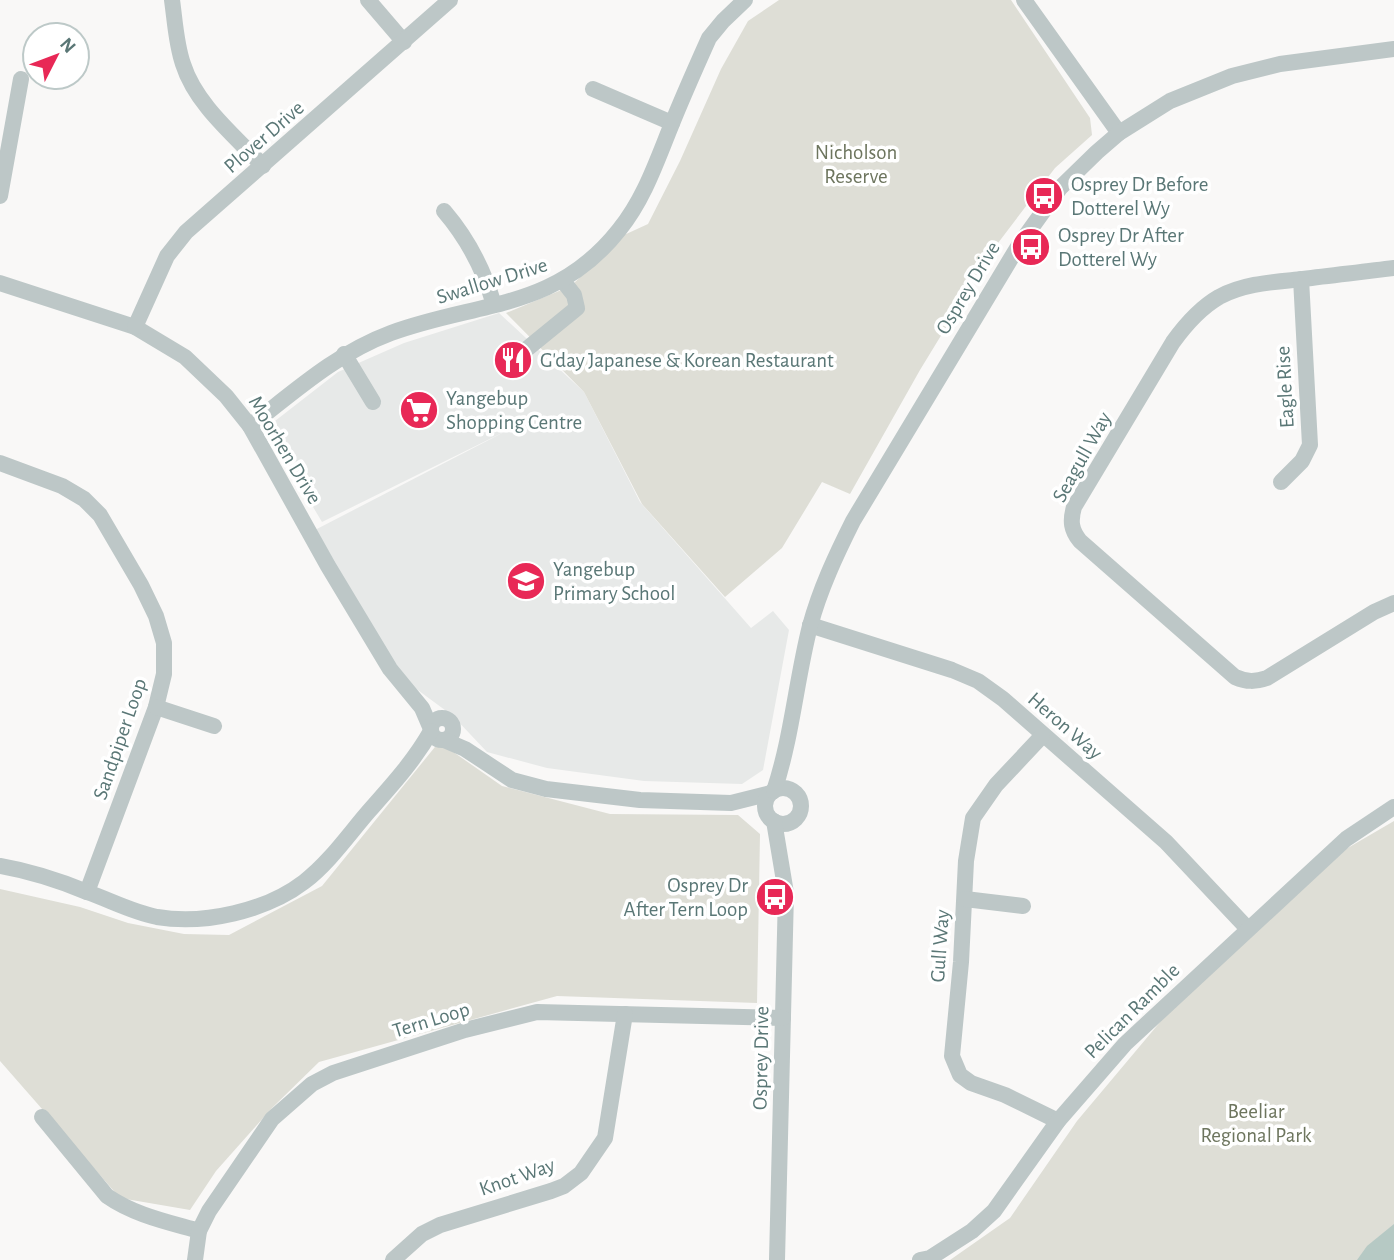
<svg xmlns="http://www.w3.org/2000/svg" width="1394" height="1260" font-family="'Alegreya Sans',sans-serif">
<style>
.built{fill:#e7e9e8}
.green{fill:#deded6}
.water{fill:#b6c9c4}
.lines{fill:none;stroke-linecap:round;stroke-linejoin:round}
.minor{stroke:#bdc7c7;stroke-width:16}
.labels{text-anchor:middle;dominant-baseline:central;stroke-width:7;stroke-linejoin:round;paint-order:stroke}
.street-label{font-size:21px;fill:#5a7776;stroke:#fff}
.park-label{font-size:21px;fill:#6d755e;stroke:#fff}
.poi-label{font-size:21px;fill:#5a7776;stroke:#fff;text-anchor:start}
</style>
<rect width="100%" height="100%" fill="#f9f8f7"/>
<!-- built -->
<polygon class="built" points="499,313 584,392 640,502 751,628 773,611 789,630 763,770 742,784 644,781 547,768 487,752 453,716 411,685 380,646 313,531 512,428 322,522 266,428 338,372 404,343"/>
<!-- green -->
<g class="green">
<polygon points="779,0 1011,0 1090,118 1092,135 1055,168 995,247 920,370 850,494 822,482 782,548 725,597 642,504 584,392 506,313 571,286 624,235 648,224 680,161 721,69 748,21"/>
<polygon points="439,742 502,786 610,814 738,815 760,834 757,1003 557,996 319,1062 273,1107 216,1171 190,1210 120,1198 0,1061 0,889 80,907 128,923 184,934 229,935 322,886"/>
<polygon points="1394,821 1394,1260 950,1260 1010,1218 1077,1121 1166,1015 1346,849"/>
</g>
<!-- water -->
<polygon class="water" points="1394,1224 1394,1260 1357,1260 1367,1246"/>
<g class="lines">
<!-- minor -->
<g class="minor">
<path d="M172,0C175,21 176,44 183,64C196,105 235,136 263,166"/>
<polyline points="368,0 404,42"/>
<polyline points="1024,0 1119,133"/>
<polyline points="593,89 672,123"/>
<polyline points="0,196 21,79"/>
<path d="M444,211C468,239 484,270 494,305"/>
<path d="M1394,268C1364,272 1333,275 1303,279C1275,282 1245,283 1219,297C1200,308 1186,324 1173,342L1074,507C1070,521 1071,530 1080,541L1235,677C1247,682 1255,682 1267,678L1374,612L1394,603"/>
<polyline points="0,283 135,327 185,357 226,396 250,426 328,566 390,669 422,708 431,729"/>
<polyline points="135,327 167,256 186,232 450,0"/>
<polyline points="528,348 577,308 574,295 563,281"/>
<polyline points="344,354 373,402"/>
<path d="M250,426C295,391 337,353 391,333C478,301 555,311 619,230C644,199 656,163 671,126C683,96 696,67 709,38L723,21L745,0"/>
<polyline points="0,463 62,486 84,499 100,515 141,585 156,616 164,643 164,674 156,707 87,892"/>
<polyline points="1281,482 1302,461 1310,445 1301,279"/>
<polyline points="810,625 952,670 978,681 1003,699 1166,842 1248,929"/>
<polyline points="156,707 214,726"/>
<circle cx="442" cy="729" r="11"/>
<polyline points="1042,736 996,785 973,818 966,861 961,962 952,1056 960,1075 971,1083 1005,1095 1058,1121"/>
<polyline points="444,740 465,749 512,780 546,789 640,800 731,803 771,793"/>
<circle cx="783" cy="806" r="18"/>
<path d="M774,791C792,737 796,681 810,626C820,589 836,555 853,521L1019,245L1060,188L1097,152L1119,133L1170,101L1232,76L1280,64L1394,49"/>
<polyline points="774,821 786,893 777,1260"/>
<path d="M0,866C29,871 60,881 87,892C110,900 132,912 157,917C204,925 266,911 304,882C329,863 349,834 369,811C392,785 414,761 431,731"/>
<polyline points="965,899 1023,906"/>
<path d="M42,1117L107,1196C134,1215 168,1222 199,1231"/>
<polyline points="195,1260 199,1231 209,1211 272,1119 312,1084 333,1073 465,1030 537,1012 783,1018"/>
<polyline points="393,1260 422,1234 440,1225 551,1191 564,1186 581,1173 605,1138 625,1014"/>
<polyline points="920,1260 930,1258 972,1231 994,1211 1058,1121 1125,1044 1346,839 1394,807"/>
</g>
</g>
<!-- icons -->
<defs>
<g id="bus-disc" transform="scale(2.0125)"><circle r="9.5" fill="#e82856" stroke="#fff"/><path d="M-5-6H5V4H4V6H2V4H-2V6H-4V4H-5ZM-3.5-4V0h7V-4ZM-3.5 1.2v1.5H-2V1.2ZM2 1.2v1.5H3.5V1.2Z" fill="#fff"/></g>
<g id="restaurant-disc" transform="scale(2.0125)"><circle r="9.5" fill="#e82856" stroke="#fff"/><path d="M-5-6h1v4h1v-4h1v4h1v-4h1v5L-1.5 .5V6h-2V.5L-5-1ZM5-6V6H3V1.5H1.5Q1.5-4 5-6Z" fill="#fff"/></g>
<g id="supermarket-disc" transform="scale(2.0125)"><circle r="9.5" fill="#e82856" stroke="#fff"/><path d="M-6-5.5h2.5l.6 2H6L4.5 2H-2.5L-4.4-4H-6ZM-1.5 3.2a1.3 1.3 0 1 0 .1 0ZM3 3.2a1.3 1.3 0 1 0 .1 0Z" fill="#fff"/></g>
<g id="school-disc" transform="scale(2.0125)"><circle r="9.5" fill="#e82856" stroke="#fff"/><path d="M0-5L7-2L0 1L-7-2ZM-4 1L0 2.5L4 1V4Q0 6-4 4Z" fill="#fff"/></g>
</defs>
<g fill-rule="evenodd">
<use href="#bus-disc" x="1044" y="196"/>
<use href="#bus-disc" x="1031" y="247"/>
<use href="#restaurant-disc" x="513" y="360"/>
<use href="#supermarket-disc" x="419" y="410"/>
<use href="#school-disc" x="526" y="581"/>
<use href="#bus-disc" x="775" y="897"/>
</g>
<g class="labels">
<!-- street labels -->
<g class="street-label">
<text transform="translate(264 137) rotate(-41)">Plover Drive</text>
<text transform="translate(492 281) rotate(-17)">Swallow Drive</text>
<text transform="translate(968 288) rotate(-59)">Osprey Drive</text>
<text transform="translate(1285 387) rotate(-93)">Eagle Rise</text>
<text transform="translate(285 450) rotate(59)">Moorhen Drive</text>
<text transform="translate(1082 457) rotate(-61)">Seagull Way</text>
<text transform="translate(1065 726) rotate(41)">Heron Way</text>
<text transform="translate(120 739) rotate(-71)">Sandpiper Loop</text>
<text transform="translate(940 946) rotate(-86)">Gull Way</text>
<text transform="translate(1132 1011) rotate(-45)">Pelican Ramble</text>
<text transform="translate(431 1020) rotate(-17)">Tern Loop</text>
<text transform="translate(761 1058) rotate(-89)">Osprey Drive</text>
<text transform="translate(517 1177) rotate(-19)">Knot Way</text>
</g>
<!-- park labels -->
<g class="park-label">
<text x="856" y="152">Nicholson<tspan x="856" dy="24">Reserve</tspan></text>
<text x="1256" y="1111">Beeliar<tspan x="1256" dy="24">Regional Park</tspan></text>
</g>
<!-- poi labels -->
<g class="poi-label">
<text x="1071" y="184">Osprey Dr Before<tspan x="1071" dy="24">Dotterel Wy</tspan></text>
<text x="1058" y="235">Osprey Dr After<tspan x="1058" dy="24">Dotterel Wy</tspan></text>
<text x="540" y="360">G'day Japanese &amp; Korean Restaurant</text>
<text x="446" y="398">Yangebup<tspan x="446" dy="24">Shopping Centre</tspan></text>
<text x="553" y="569">Yangebup<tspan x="553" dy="24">Primary School</tspan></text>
<text x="748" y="885" text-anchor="end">Osprey Dr<tspan x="748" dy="24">After Tern Loop</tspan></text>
</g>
</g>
<!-- north arrow -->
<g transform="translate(56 56) rotate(48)"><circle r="33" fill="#ffffff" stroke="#bdc9c8" stroke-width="2"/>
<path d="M0-5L12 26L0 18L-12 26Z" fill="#e82856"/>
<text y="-10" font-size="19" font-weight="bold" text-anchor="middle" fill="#5a7776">N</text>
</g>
</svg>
